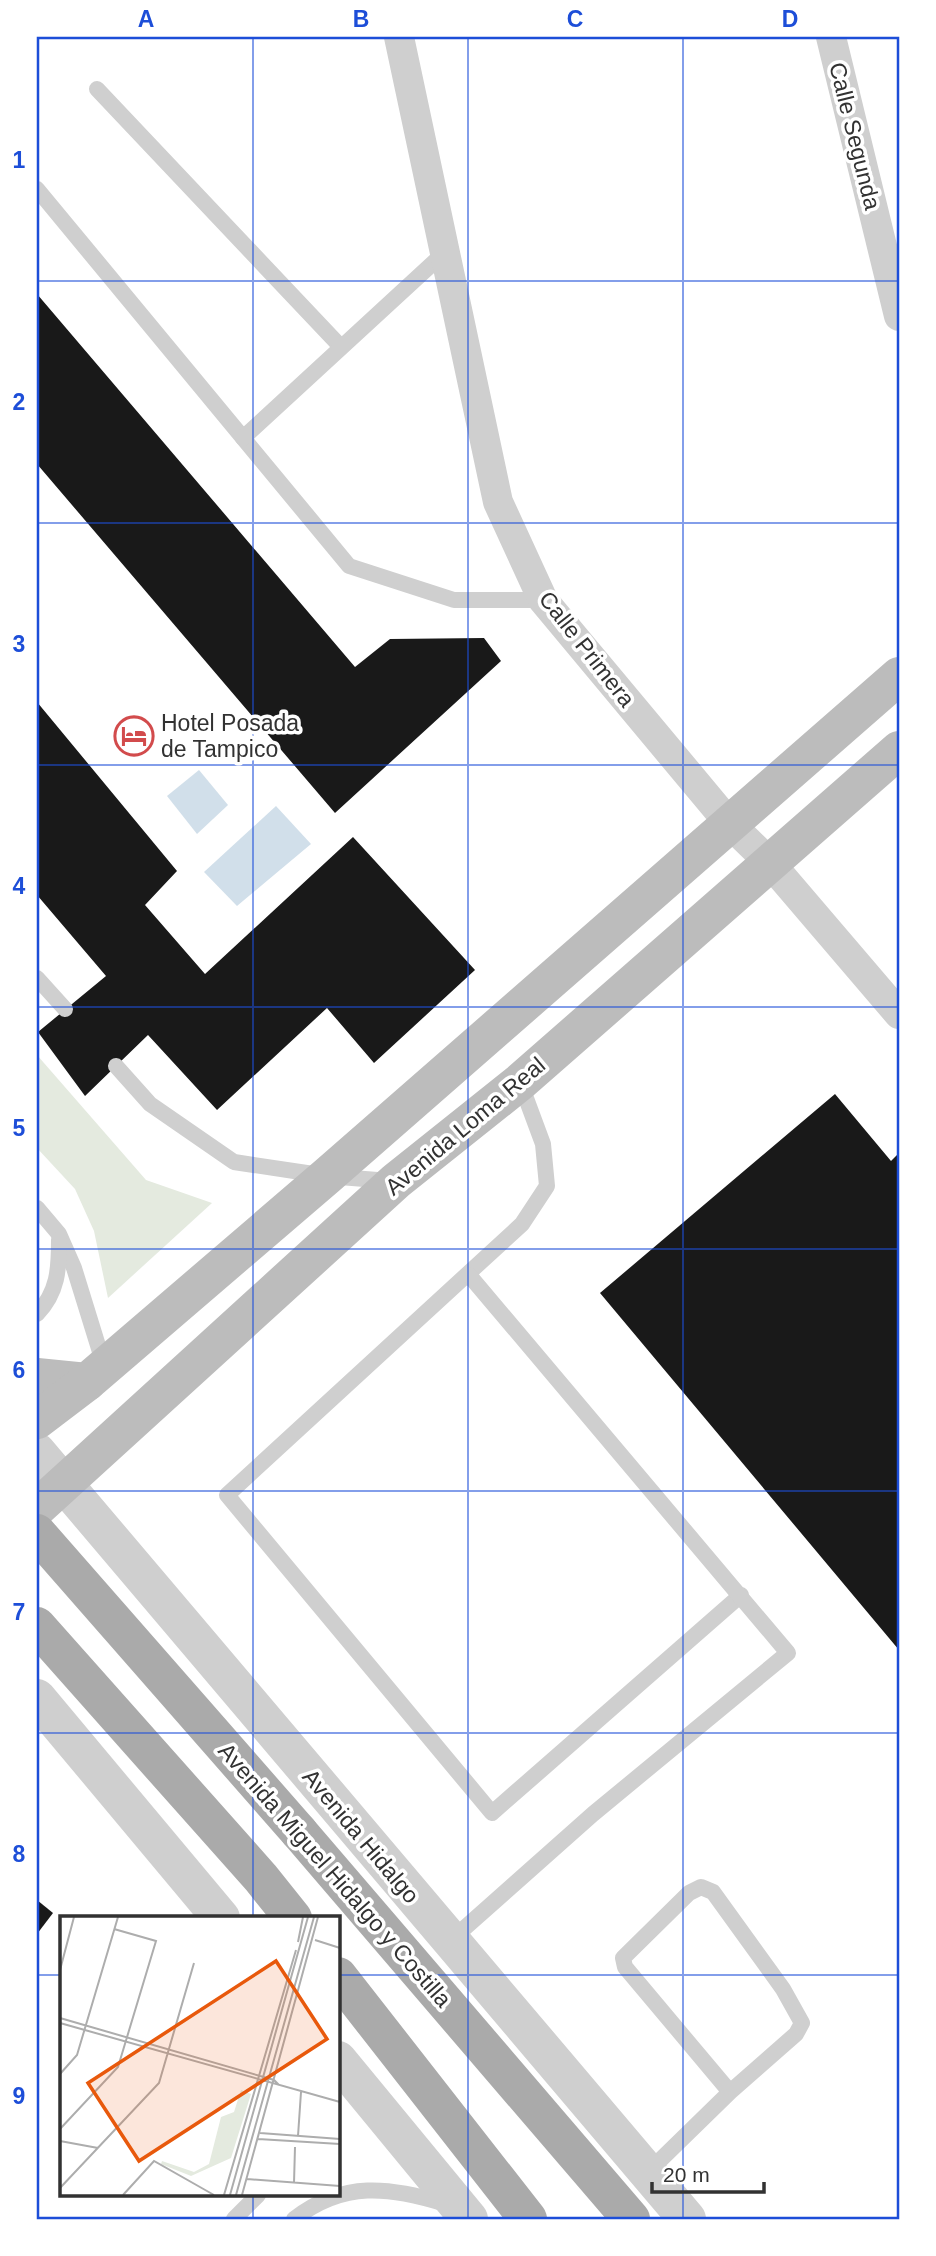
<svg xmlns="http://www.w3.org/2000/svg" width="936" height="2256" font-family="Helvetica,sans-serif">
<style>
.green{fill:#e4eadf}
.water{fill:#d1dfea}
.building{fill:#191919}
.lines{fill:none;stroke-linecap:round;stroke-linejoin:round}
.service{stroke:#cfcfcf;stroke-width:16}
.minor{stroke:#cfcfcf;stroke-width:30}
.tertiary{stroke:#cfcfcf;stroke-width:38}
.secondary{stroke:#bcbcbc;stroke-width:38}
.primary{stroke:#aaa;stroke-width:38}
.primary-bridge{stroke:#aaa;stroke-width:38}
.grid{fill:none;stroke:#1d4ed8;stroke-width:2;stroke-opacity:0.55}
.labels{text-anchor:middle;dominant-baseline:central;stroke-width:7;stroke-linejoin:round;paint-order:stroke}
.street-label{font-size:23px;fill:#323232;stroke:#fff}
.poi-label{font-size:23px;fill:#323232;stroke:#fff;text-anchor:start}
.inset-road{fill:none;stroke:#adadad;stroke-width:2}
.view{fill:#e8590c;fill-opacity:0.15;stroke:#e8590c;stroke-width:3.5}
.inset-edge{fill:none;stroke:#323232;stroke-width:3.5}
.neatline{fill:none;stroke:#1d4ed8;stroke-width:2.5}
.grid-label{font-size:23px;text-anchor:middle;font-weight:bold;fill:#1d4ed8}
</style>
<rect width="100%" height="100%" fill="#fff"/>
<!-- green -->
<polygon class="green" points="37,1055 146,1180 212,1203 108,1298 94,1231 75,1189 37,1148"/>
<!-- water -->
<g class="water">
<polygon points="199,770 228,805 197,834 167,796"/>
<polygon points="276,806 311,844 237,906 204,872"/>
</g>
<!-- building -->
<g class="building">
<polygon points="37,294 355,667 390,639 484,638 501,661 335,813 37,464"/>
<polygon points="37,702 177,871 145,905 205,974 353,837 475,970 374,1063 327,1008 217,1110 148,1035 85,1096 38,1032 106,976 37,895"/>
<polygon points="835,1094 891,1161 899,1153 899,1650 600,1293"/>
<polygon points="37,1900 53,1913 37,1934"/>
</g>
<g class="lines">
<!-- service -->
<g class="service">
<polyline points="97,89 341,347"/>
<polyline points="37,189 349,566 454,600 543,600"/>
<polyline points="243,438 445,252"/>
<polyline points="37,978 65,1009"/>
<polyline points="116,1066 150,1104 234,1162 327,1176 390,1181"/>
<polyline points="520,1082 543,1144 547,1186 522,1224 227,1495 492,1813 741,1595"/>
<polyline points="37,1208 59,1234 74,1268 104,1365"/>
<path d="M37,1314C58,1292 59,1269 59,1240"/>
<polyline points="450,1941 593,1814 788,1653 469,1275"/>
<polyline points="647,2173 730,2092 796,2034 802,2023 783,1989 713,1892 701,1887 689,1893 623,1958 625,1967 730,2092"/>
<polyline points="234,2219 258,2195"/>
<path d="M294,2219C345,2180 388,2187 446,2204"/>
</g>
<!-- minor -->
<g class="minor">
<polyline points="399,37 498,502 543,600 729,823 770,863 899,1014"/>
<polyline points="831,37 899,316"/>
</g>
<!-- tertiary -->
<g class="tertiary">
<polyline points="37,1452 687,2219"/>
<polyline points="37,1698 221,1918"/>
<polyline points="338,2060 469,2219"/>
</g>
<!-- secondary -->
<g class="secondary">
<polyline points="37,1377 87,1382"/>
<polyline points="37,1420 87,1382 327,1176 899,676"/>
<polyline points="37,1508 396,1181 520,1082 899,750"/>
</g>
<!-- primary -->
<g class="primary">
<polyline points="37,1626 261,1878 293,1918"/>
<polyline points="299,1832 631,2219"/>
<polyline points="338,1976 528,2219"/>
</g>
<!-- primary-bridge -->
<polyline class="primary-bridge" points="37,1533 299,1832"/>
</g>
<!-- grid -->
<path class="grid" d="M253,37V1918M468,37V2219M683,37V2219M37,281H899M37,523H899M37,765H899M37,1007H899M37,1249H899M37,1491H899M37,1733H899M37,1975H61M338,1975H899M253,2195V2219"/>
<!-- icons -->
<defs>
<g id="hotel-ring" transform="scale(2.0125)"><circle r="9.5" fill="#fff" stroke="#d24b4c" stroke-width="1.5"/><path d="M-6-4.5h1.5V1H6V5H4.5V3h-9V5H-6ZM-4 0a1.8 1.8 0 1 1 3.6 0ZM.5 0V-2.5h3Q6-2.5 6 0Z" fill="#d24b4c"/></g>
</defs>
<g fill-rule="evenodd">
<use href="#hotel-ring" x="134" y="736"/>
</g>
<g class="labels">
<!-- street labels -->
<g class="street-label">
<text transform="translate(855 136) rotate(76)">Calle Segunda</text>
<text transform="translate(587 649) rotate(52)">Calle Primera</text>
<text transform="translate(465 1126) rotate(-40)">Avenida Loma Real</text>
<text transform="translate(361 1836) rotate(50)">Avenida Hidalgo</text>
<text transform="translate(335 1875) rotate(49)">Avenida Miguel Hidalgo y Costilla</text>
</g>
<!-- poi labels -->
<g class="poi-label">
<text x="161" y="723">Hotel Posada<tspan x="161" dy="26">de Tampico</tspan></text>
</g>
</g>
<!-- overview -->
<g transform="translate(60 1916)">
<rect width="280" height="280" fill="#fff"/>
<path d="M181,174L191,178L171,242L131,260L101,248L102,245L134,256L149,248L161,201L174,196Z" fill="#e4eadf"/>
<path class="inset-road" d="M255,24L280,32M238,26L243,1M0,54L14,1M0,102L214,164L219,169M0,107L280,186M0,158L17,139L58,1M0,213L58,151L96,25L54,13M200,217L280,223M238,220L241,176M198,223L280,228M0,225L38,232M187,263L280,270M234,267L235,231M0,272L99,167L134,47M63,279L94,245L154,279M164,279L236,34M170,279L248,1M176,279L254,1M182,279L258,1"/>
<path class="view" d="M216,45L267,123L79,245L28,167Z"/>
<rect width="280" height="280" class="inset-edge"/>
</g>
<!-- border -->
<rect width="936" height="2256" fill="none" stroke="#ffffff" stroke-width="77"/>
<!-- scale -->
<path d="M652 2182v10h112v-10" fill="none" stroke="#323232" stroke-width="3.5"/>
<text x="663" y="2182" font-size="21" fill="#323232" stroke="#ffffff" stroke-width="5" paint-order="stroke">20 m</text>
<rect x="38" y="38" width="860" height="2180" class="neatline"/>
<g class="grid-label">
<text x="146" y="27">A</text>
<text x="361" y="27">B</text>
<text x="575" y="27">C</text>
<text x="790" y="27">D</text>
<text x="19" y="168">1</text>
<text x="19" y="410">2</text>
<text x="19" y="652">3</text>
<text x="19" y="894">4</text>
<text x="19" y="1136">5</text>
<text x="19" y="1378">6</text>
<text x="19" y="1620">7</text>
<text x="19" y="1862">8</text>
<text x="19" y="2104">9</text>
</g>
</svg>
